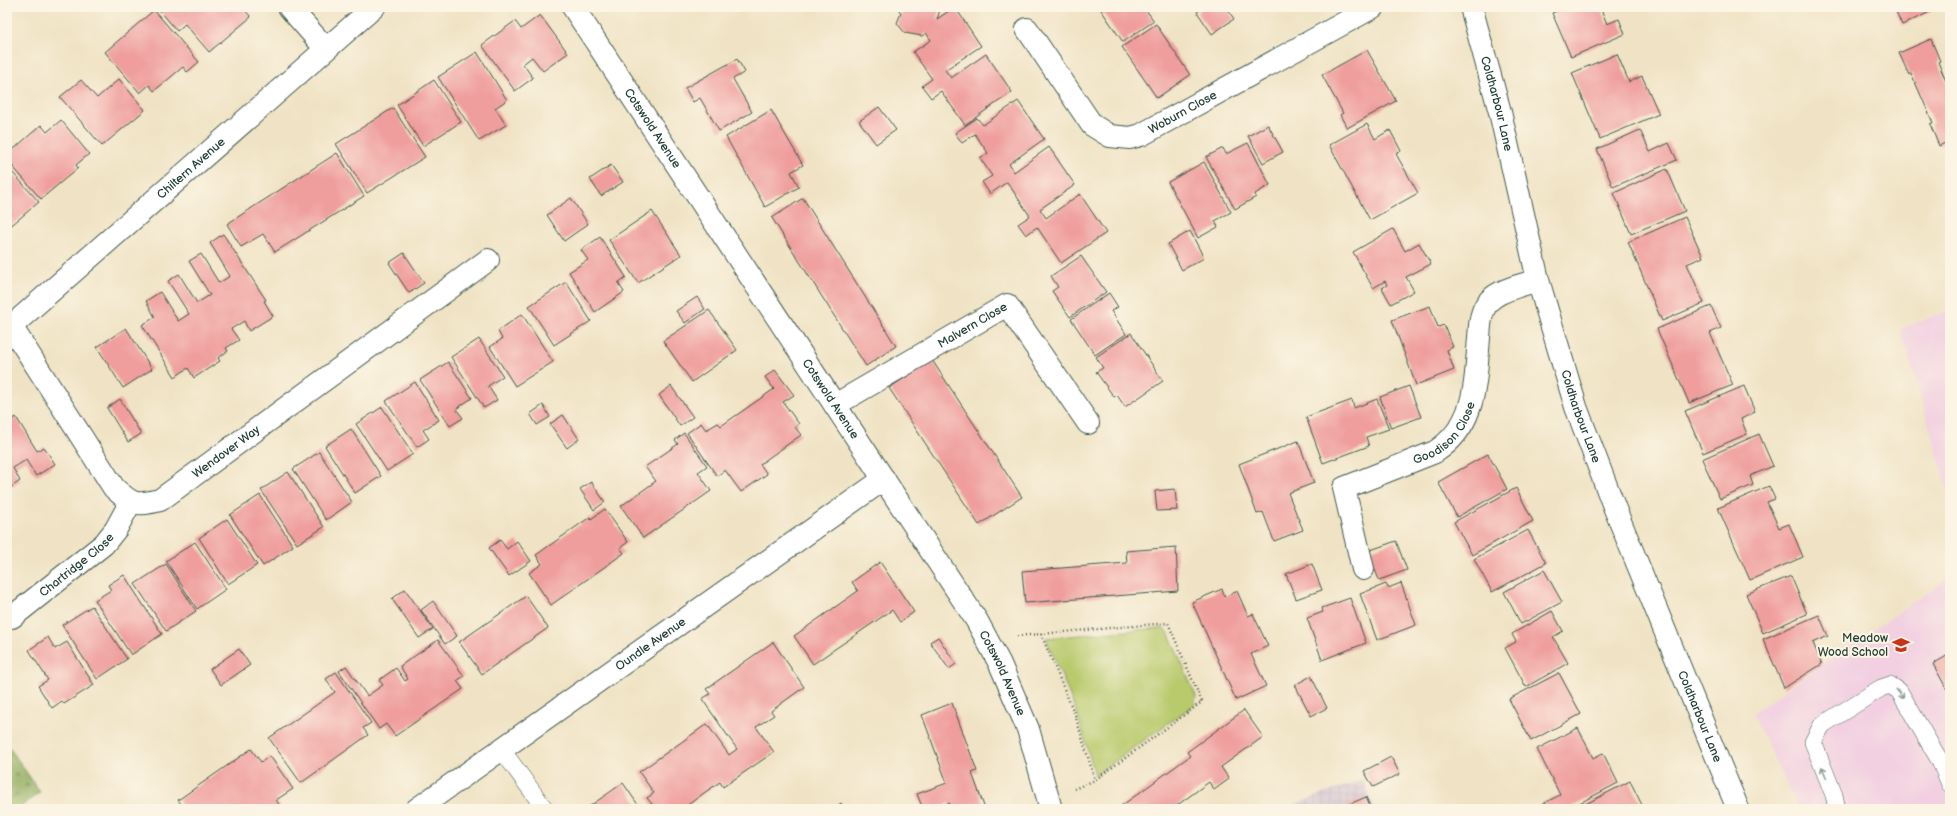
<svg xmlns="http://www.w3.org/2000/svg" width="1957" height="816" font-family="'Balsamiq Sans',sans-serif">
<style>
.built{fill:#f2cfe1}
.industrial{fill:url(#industrial-grid)}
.grass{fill:#b9ca6d;stroke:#6c8450}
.forest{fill:url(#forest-firs);stroke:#58764a}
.building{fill:#ef9e9d}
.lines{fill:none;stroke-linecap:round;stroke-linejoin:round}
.lane-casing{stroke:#3e564a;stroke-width:18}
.street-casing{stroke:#3e564a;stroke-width:24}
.secondary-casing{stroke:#3e564a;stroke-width:24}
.path{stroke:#3e564a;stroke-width:2.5;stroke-dasharray:1 3;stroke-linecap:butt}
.lane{stroke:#fff;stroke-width:17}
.street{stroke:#fff;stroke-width:22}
.secondary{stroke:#fff;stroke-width:22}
.oneway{stroke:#8f9e9a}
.labels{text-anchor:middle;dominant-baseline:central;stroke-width:4;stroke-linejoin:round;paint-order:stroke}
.street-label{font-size:12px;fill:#1f3d34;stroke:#fcf5e5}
.poi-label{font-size:12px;fill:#1f3d34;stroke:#fcf5e5;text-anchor:end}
</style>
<defs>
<pattern id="industrial-grid" width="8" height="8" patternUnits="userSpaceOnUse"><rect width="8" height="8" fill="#cfbdcf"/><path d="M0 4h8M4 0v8" fill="none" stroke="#b1a3b2"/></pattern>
<pattern id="forest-firs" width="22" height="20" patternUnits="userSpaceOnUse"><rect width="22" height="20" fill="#92ae60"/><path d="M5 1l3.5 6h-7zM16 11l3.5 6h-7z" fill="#778f50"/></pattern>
</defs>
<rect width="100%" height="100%" fill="#fcf5e5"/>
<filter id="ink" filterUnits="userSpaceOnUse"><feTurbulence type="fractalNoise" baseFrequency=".025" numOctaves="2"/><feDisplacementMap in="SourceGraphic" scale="8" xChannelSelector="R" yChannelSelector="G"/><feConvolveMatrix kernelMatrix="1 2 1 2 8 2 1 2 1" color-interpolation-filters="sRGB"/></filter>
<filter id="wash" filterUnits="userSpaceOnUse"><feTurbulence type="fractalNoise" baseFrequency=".012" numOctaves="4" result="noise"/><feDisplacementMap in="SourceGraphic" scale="16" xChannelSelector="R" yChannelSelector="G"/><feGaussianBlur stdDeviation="0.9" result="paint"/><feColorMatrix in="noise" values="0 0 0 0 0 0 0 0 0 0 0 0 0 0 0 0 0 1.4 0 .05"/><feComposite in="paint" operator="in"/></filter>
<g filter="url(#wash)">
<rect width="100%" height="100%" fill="#f0e3c5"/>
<!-- built -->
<g class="built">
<polygon points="1950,310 1950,496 1900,329"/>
<polygon points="1950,577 1950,809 1798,809 1752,713"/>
</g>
<!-- industrial -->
<polygon class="industrial" points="1363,780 1375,809 1281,809"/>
<!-- grass -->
<polygon class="grass" points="1161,628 1168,632 1196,696 1195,704 1095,775 1077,713 1046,638"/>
<!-- forest -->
<polygon class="forest" points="7,744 40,792 18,809 7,809"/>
<g id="blocks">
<!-- building -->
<g class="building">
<polygon points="157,7 242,7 251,17 209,52 185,24 177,31"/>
<polygon points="897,7 941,7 937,19 955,7 981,46 945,70 951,78 986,54 1012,92 965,125 941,91 931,98 922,86 932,79 913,52 931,40 926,33 922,36 905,33 897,23 901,13"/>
<polygon points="1099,7 1144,7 1154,21 1123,42"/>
<polygon points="1204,7 1226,7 1234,19 1212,34 1197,12"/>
<polygon points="1566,7 1600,7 1607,24 1619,19 1625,34 1571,57 1552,13"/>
<polygon points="1894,7 1930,7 1932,11 1902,25"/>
<polygon points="154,10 199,62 187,72 183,67 154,91 149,85 140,93 105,52"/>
<polygon points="540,15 568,53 543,71 532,57 523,64 533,78 515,91 482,45 515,21 521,29"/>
<polygon points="1156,24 1190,75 1157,98 1122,47"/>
<polygon points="1931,39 1940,61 1938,62 1950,91 1950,154 1945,143 1939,146 1930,124 1933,123 1911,73 1909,75 1899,53"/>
<polygon points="1367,50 1396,101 1347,128 1340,115 1343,113 1322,75"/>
<polygon points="477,52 507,100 495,108 506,125 479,141 438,77"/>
<polygon points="1617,54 1629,82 1642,76 1659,114 1600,139 1572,73"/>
<polygon points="737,59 745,72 733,79 752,112 719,131 700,98 693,102 685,88"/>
<polygon points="119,79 145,110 102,146 60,97 81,80 97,98"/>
<polygon points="434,80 461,122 423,146 397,105"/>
<polygon points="1018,101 1044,139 1009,164 1014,172 1049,147 1075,185 1040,209 1046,218 1080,194 1106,233 1061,263 1037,227 1026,235 1018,224 1030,216 1007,182 990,194 982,182 992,176 980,158 988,153 975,134 962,143 955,133 977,118 983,125"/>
<polygon points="879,107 896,130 876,144 859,121"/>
<polygon points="393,108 425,157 367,193 336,144"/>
<polygon points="771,110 803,165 791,172 799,187 765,207 726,137"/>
<polygon points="61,120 89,154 76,165 78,168 41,199 7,160 7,155 41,125 47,132"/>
<polygon points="1367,124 1375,139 1390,130 1401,151 1396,154 1418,193 1370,220 1329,145"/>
<polygon points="1268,125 1283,152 1263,163 1248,136"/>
<polygon points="1640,130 1650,152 1669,143 1677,160 1613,187 1597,149"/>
<polygon points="1248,143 1270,185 1255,194 1256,197 1235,209 1206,157 1223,148 1226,154"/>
<polygon points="337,153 364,196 275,252 263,234 241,247 227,224"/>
<polygon points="1204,162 1231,212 1215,221 1218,227 1198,238 1168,182"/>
<polygon points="611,165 623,182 601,196 590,179"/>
<polygon points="1667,169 1685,211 1631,234 1614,193"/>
<polygon points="13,173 39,202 7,229 7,178"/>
<polygon points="571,198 588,224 564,241 547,215"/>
<polygon points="803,198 896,346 866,366 772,218"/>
<polygon points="652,211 681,255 638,283 609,240"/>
<polygon points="1685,217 1703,257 1687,264 1704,303 1662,321 1628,242"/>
<polygon points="1393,229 1405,251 1419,243 1431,264 1406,277 1414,291 1391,304 1382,288 1387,285 1385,281 1373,288 1353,252"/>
<polygon points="1190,231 1204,258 1182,270 1168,244"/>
<polygon points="223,234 266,300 264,301 273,316 249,331 244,321 231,329 239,340 226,348 228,351 218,358 220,361 194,378 188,368 175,377 142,325 155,317 146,301 160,292 178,321 189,314 168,281 179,274 197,303 210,295 189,261 201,254 219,283 230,276 210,243"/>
<polygon points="600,237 626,277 618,283 624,292 595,312 569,272 588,260 581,250"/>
<polygon points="404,253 424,283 409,293 389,263"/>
<polygon points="1081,256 1106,292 1070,317 1052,291 1058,287 1051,276"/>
<polygon points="566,282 591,321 554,345 529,306"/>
<polygon points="1109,293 1118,307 1111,311 1126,334 1095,355 1071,319"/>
<polygon points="697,297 705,309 685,323 676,311"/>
<polygon points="1430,306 1438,327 1444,325 1453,347 1447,350 1454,370 1416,385 1392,320"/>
<polygon points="1711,306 1721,328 1710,333 1733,385 1689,403 1657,329"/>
<polygon points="709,310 737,350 692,382 663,341"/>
<polygon points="522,314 553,362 515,386 490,347 502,339 498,331"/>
<polygon points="126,328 152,369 123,388 97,347"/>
<polygon points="1131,333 1163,381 1125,407 1117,395 1114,397 1096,372 1103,368 1096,357"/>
<polygon points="479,339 503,376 488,386 497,400 484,408 451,357"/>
<polygon points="932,360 1022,497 979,525 889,388"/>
<polygon points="448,362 472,398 456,409 463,418 450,426 420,380"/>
<polygon points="775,370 794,395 783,402 799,424 795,427 801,435 760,464 767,474 741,492 725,470 717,476 687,433 701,423 706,430 718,423 721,426 774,389 765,377"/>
<polygon points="415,382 439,420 423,430 429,439 417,447 386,401"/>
<polygon points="671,386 693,417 680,426 659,395"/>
<polygon points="1409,386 1421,417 1391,428 1380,397"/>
<polygon points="1744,386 1755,412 1741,419 1747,434 1703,453 1685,411"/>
<polygon points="120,399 141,434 128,442 107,408"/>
<polygon points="1377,399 1389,429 1366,437 1369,446 1323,463 1306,417 1352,400 1354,408"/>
<polygon points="543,405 550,417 537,425 530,414"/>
<polygon points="382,407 413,454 387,471 356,424"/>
<polygon points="563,415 579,439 567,448 550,424"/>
<polygon points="16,417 37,451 44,447 55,464 36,476 26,460 13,468 20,481 7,490 7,423"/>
<polygon points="351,429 381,476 355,493 325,446"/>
<polygon points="684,433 707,466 698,472 711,491 643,538 621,506 656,481 645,467 678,444 675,440"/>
<polygon points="1759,434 1773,466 1750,476 1753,485 1720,499 1702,459"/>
<polygon points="1298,441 1314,483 1288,493 1303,530 1274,541 1263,512 1257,514 1239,464"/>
<polygon points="319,452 352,502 326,520 293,469"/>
<polygon points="1488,454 1507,489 1457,517 1438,482"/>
<polygon points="288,472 324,527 297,544 261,490"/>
<polygon points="591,482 605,502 594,510 580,489"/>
<polygon points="1769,486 1775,499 1767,502 1779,528 1789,524 1803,557 1750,580 1718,508"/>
<polygon points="1516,488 1533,521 1472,555 1454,522"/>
<polygon points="1175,489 1177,510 1157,511 1155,491"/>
<polygon points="260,495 293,546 263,566 230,515"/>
<polygon points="605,509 628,542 620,548 624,553 551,605 529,573 542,564 536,555 590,517 591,519"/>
<polygon points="227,519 257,565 228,584 199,538"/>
<polygon points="1528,530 1546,563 1492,592 1474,559"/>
<polygon points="500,540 507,549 517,541 531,561 509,576 489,548"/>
<polygon points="1396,541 1407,570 1379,580 1368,551"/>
<polygon points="195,542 226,589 197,609 166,561"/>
<polygon points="1176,547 1178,591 1025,603 1022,571 1127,563 1126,551"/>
<polygon points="880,562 914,612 900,622 892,610 813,664 794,636 858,591 852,582"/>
<polygon points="166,564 196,611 166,631 135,584"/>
<polygon points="1312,564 1322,590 1296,599 1286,574"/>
<polygon points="1544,570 1562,602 1521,624 1504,592"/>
<polygon points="124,575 162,634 131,655 95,600 111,590 108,585"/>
<polygon points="1791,576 1807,614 1763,633 1746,594"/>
<polygon points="1401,583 1416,625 1377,640 1360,594 1386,584 1388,588"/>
<polygon points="405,589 433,629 419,638 392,599"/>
<polygon points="1222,589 1225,597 1237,591 1248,616 1253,614 1268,646 1251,654 1266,686 1236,700 1192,602"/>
<polygon points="526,596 548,628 482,674 459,642"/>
<polygon points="1350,598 1366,643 1322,660 1307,618 1323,612 1322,608"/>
<polygon points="433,601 457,636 445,644 421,610"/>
<polygon points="92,606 127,659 97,679 62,625"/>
<polygon points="1552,611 1563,631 1553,637 1568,663 1526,687 1505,648 1516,642 1512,634"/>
<polygon points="1819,615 1828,636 1813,643 1822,664 1784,688 1763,639"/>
<polygon points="48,637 55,649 67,642 94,685 64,704 62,701 52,708 38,686 48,680 29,650"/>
<polygon points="938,637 956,664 949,669 930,642"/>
<polygon points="438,640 464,676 457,681 463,689 395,736 386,724 379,729 339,671 346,666 367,696 383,685 379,680 396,668 405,681 408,679 400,666"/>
<polygon points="773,642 804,687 771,711 774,715 756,727 774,752 723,787 720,782 704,793 689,804 692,809 645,809 652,804 647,798 654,793 639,772 707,724 729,755 737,749 702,699 710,694 706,689"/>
<polygon points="239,649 250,665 221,685 210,669"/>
<polygon points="1950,654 1950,695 1933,664"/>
<polygon points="336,672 371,723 363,728 368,735 301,783 269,738 335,692 326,679"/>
<polygon points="1559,673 1581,714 1531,741 1509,699"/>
<polygon points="1311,676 1327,708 1311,716 1295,685"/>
<polygon points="952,703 977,771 972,773 985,809 951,809 949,803 934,809 923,809 917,794 947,783 922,715"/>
<polygon points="1244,710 1263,737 1221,767 1229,779 1214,790 1209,782 1172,809 1117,809 1190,756 1187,752"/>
<polygon points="1578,728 1593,758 1603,753 1618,783 1572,807 1573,809 1542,809 1540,805 1560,795 1537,749"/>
<polygon points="251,749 261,762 270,756 293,789 276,800 282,809 185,809 178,800"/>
<polygon points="1391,757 1400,774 1373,787 1364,771"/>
<polygon points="1630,781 1644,809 1579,809 1578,808"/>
<polygon points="623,783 641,809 586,809 590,806"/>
<polygon points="1366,797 1371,809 1338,809"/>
<polygon points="841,803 845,809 833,809"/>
</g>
</g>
</g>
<g filter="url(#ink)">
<use href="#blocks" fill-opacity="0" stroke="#3e564a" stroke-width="1"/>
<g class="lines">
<!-- lane casing -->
<g class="lane-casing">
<g id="lane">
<polyline points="502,750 545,809"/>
<polyline points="1837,809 1834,795 1813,742 1822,725 1881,688 1890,685 1899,691 1940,761 1950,784"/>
</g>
</g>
<!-- street casing -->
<g class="street-casing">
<g id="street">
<polyline points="289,7 326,49"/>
<path id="s1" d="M573,7L977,621L1000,664L1028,729L1051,809"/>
<path id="s2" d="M1027,29L1092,125L1110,136L1130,138L1141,135L1373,7"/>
<path id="s3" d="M11,326L114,488C133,505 135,506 160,500L488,260"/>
<path id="s4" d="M835,405L1007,305L1088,423"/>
<path id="s5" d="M1363,569L1344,488L1435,452C1477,425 1475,382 1479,338C1480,325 1480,310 1490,300C1501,289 1523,285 1538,280"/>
<path id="s6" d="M12,617L104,544L116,529L130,503"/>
<path id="s7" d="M417,809L884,479"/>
</g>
</g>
<!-- secondary casing -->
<g class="secondary-casing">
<g id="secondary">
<path id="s8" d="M1471,7L1500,112L1538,280L1576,407L1615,509L1738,809"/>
<path id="s9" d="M7,330L374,7"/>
</g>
</g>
<!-- path -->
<g class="path">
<polyline points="1041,634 1075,715 1095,780"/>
<polyline points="1017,636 1168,623 1202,702 1095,780 1074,789"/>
</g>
<!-- lane -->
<use href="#lane" class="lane"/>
<!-- street -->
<use href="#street" class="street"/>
<!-- secondary -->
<use href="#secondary" class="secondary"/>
</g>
<!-- one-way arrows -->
<defs><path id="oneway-shaft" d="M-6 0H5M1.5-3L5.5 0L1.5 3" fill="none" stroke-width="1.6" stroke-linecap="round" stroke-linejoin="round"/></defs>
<g class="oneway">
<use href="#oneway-shaft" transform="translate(1900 694) rotate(51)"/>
<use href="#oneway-shaft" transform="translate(1824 772) rotate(-113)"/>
</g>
</g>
<!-- icons -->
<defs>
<g id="school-bare" transform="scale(1.38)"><path d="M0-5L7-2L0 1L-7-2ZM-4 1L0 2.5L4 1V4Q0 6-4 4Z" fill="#c8321e" stroke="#fcf5e5" stroke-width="2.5" paint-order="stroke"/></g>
</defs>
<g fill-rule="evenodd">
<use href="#school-bare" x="1901" y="645"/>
</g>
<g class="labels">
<!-- street labels -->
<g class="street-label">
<text stroke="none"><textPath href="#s8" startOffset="100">Coldharbour Lane</textPath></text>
<text stroke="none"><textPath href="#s2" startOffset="216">Woburn Close</textPath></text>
<text stroke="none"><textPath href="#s1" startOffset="145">Cotswold Avenue</textPath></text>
<text stroke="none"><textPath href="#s9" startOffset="245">Chiltern Avenue</textPath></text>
<text stroke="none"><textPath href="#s4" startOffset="159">Malvern Close</textPath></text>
<text stroke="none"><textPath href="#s1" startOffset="469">Cotswold Avenue</textPath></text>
<text stroke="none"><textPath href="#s8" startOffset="424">Coldharbour Lane</textPath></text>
<text stroke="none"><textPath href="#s5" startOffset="201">Goodison Close</textPath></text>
<text stroke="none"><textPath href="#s3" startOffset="325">Wendover Way</textPath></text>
<text stroke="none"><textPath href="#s6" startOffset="83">Chartridge Close</textPath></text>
<text stroke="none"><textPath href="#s7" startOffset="286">Oundle Avenue</textPath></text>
<text stroke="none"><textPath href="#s1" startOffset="793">Cotswold Avenue</textPath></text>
<text stroke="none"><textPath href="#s8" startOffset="747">Coldharbour Lane</textPath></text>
</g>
<!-- poi labels -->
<g class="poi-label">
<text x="1888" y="638">Meadow<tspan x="1888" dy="14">Wood School</tspan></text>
</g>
</g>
<!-- margin -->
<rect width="1957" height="816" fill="none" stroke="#fcf5e5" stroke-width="24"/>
</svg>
